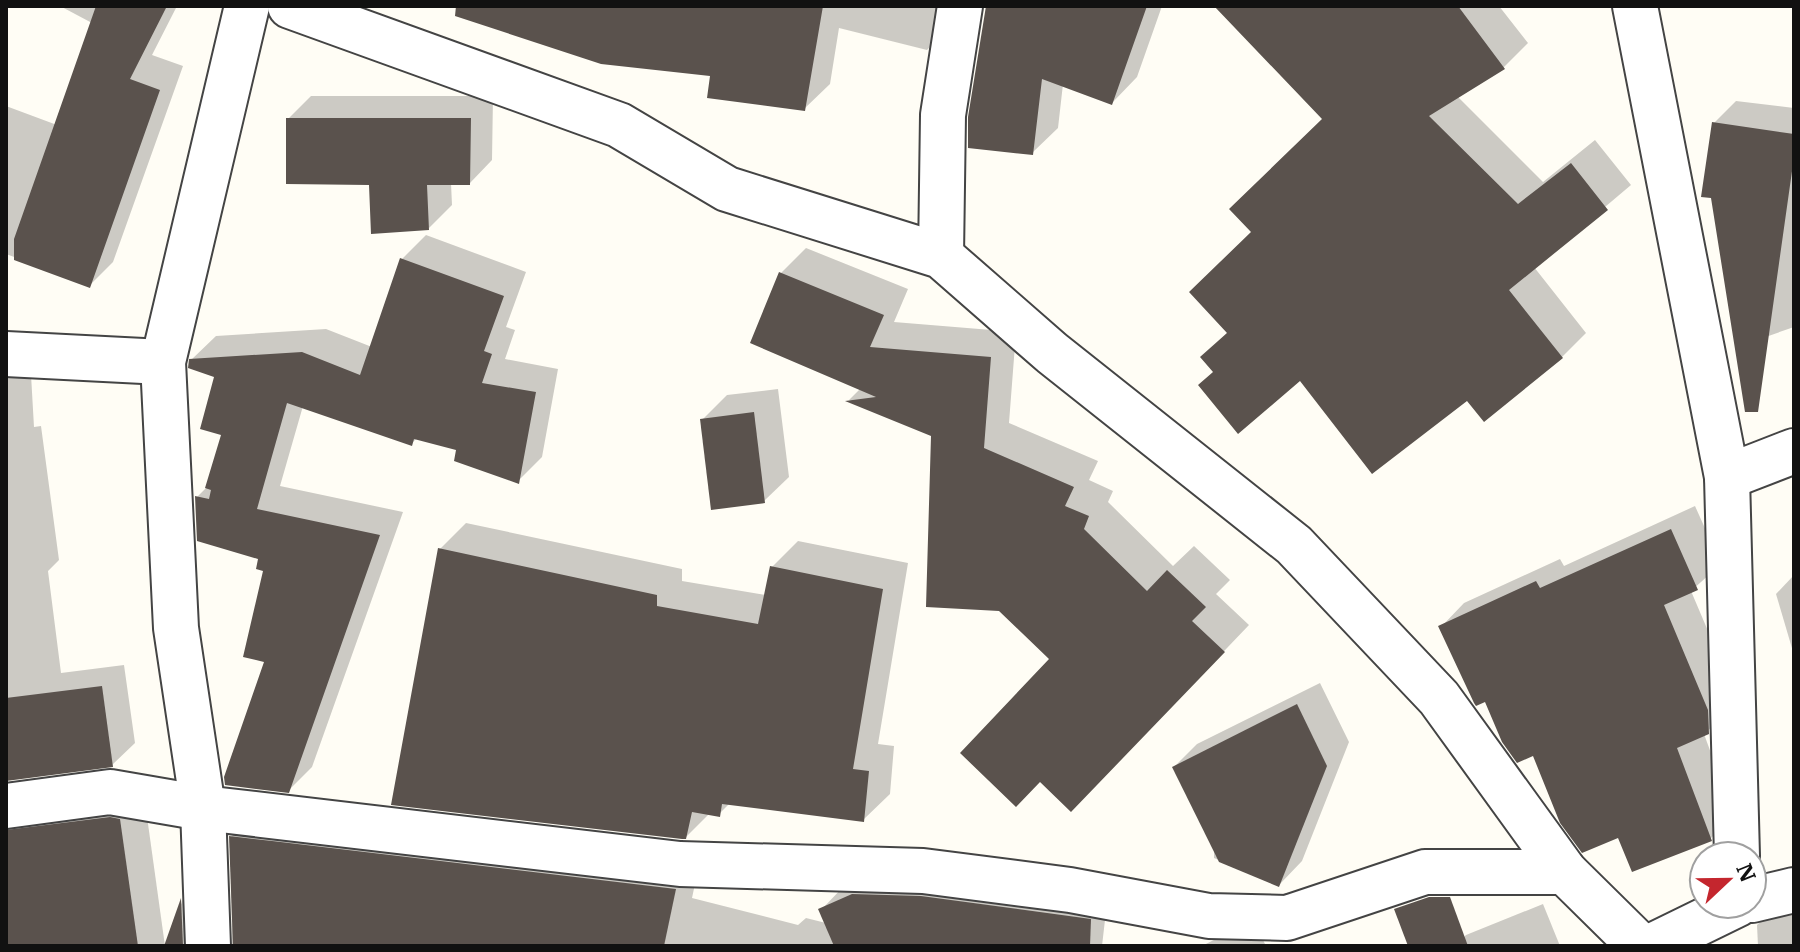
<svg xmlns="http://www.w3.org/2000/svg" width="1800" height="952" font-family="'IBM Plex Serif',serif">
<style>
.shadow{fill:#0003}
.building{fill:#5a524d}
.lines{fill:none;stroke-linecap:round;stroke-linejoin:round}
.minor-casing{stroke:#444;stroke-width:48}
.minor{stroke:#fff;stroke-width:44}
</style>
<rect width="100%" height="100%" fill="#fffdf5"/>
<!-- shadow -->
<g class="shadow">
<polygon points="60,6 177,6 152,55 183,66 113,262 90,285 6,254 6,106 57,125 92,23"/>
<polygon points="625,6 956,6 952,24 927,50 839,28 830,84 804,109"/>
<polygon points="986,6 1162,6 1137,77 1112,103 1063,84 1058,128 1032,153"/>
<polygon points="1217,6 1499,6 1528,43 1504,67 1457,96 1543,182 1595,140 1631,185 1534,267 1586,333 1562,357 1467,398 1215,371 1203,357 1229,331 1254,232 1324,118"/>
<polygon points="311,96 493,96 492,160 470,183 451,183 452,205 429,228 288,119"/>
<polygon points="1736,101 1794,108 1794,327 1737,347 1714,123"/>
<polygon points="426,235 526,272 506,327 515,330 505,359 558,369 542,457 518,481 458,449 417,438 411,444 303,406 280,486 403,512 312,767 288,791 267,661 265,569 261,557 197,497 208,486 223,434 217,376 191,360 216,336 326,329 372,347 402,259"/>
<polygon points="806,248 908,289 894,322 1016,332 1009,423 1098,461 1089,480 1113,491 1108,502 1173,566 1194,546 1230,580 1216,594 1249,625 1097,784 1052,659 933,434 849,400 861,388 781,273"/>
<polygon points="6,350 30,357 34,427 41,426 59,560 48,571 61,673 124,665 135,743 112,765 6,779"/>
<polygon points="778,389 789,477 764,501 702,420 727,395"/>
<polygon points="1695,506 1721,564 1691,591 1731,685 1732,709 1704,734 1734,816 1710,839 1620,836 1534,753 1486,700 1441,627 1464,603 1560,559 1564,566"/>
<polygon points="466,523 682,569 682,581 766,595 772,567 798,541 908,563 878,744 894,746 890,794 863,820 730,803 719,814 710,813 686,837 440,549"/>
<polygon points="1794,575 1794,655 1776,594"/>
<polygon points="1320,683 1349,742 1302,861 1279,885 1214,858 1214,848 1174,767 1197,744"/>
<polygon points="6,792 144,795 165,946 6,946"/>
<polygon points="256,813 699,865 692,898 798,925 806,918 826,923 821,910 845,885 1108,894 1102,946 232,946 231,837"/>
<polygon points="205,876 230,946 166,946 183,899"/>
<polygon points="1543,904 1560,946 1455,946 1466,935"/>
<polygon points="1794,907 1794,946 1758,946 1757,925 1770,912"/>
<polygon points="1253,920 1266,946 1202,946"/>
</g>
<!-- building -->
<g class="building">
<polygon points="96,6 167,6 130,79 160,90 90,288 14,260 14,239"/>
<polygon points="456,6 823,6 805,111 707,98 710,76 601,64 455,16"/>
<polygon points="986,6 1147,6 1112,105 1042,79 1033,155 968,148 968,117"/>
<polygon points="1214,6 1458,6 1505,69 1429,116 1518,204 1571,163 1608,210 1509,290 1563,358 1484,422 1467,401 1372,474 1300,381 1238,434 1198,385 1213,372 1200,357 1227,333 1189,292 1251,232 1229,209 1322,119"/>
<polygon points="286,118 471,118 470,185 427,185 429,230 371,234 369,185 286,184"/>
<polygon points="1712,122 1794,134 1794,157 1758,412 1745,412 1711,198 1701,197"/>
<polygon points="400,258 504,296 484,351 492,354 482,383 536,392 519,484 454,461 456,450 414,439 412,446 287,403 257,509 380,535 289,793 225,785 224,777 264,662 243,657 263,571 256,569 258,559 197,541 195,496 209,499 211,490 205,488 221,435 200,429 214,377 188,368 189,359 302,352 360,375"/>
<polygon points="779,272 884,315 870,347 991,357 984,448 1074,487 1065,506 1089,516 1084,529 1147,591 1167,570 1206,607 1192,621 1225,652 1071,812 1040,782 1016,807 960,753 1049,659 999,611 926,607 931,436 845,401 876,397 750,343"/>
<polygon points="754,412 765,503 711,510 700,419"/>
<polygon points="1671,529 1698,590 1664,605 1708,710 1709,734 1677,748 1712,841 1632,872 1618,838 1582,853 1560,823 1533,756 1517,763 1502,742 1485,702 1476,706 1474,703 1438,626 1536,581 1540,588"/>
<polygon points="438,548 657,595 657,606 758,624 770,566 883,589 853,769 869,771 864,822 722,804 720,817 692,812 686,839 682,839 391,805"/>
<polygon points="102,686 113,767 6,781 6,698"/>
<polygon points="1297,704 1327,766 1279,887 1219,862 1172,767"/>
<polygon points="110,817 120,819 138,946 6,946 6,830"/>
<polygon points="229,836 272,841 676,889 664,946 233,946"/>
<polygon points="852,894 921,896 1091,919 1090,946 834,946 818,909"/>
<polygon points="1429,897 1450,897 1468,946 1408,946 1394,909"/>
<polygon points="181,898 183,946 164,946"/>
</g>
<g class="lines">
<!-- minor casing -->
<g class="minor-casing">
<g id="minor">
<polyline points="290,6 619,125 727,189 941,256 1052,353 1294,545 1439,698 1565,872 1640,946"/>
<polyline points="1635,6 1727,477 1737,856"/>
<polyline points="941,256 943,115 960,6"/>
<polyline points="6,354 163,362"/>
<polyline points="1727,477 1794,451"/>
<polyline points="6,806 110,792 203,808 680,864 923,871 1070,890 1209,916 1287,918 1425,872 1565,872"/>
<polyline points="1752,900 1794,890"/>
<polyline points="208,946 203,808 176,628 163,362 247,6"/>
<polyline points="1652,946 1738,904"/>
</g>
</g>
<!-- minor -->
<use href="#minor" class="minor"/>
</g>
<!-- border -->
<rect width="1800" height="952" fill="none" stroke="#111111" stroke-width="16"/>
<!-- north arrow -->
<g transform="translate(1728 880) rotate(68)"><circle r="38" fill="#ffffff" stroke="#a0a0a0" stroke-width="2"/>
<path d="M0-6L14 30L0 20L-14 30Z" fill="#c4262e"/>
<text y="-12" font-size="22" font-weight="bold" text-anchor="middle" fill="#111111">N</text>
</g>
</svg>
